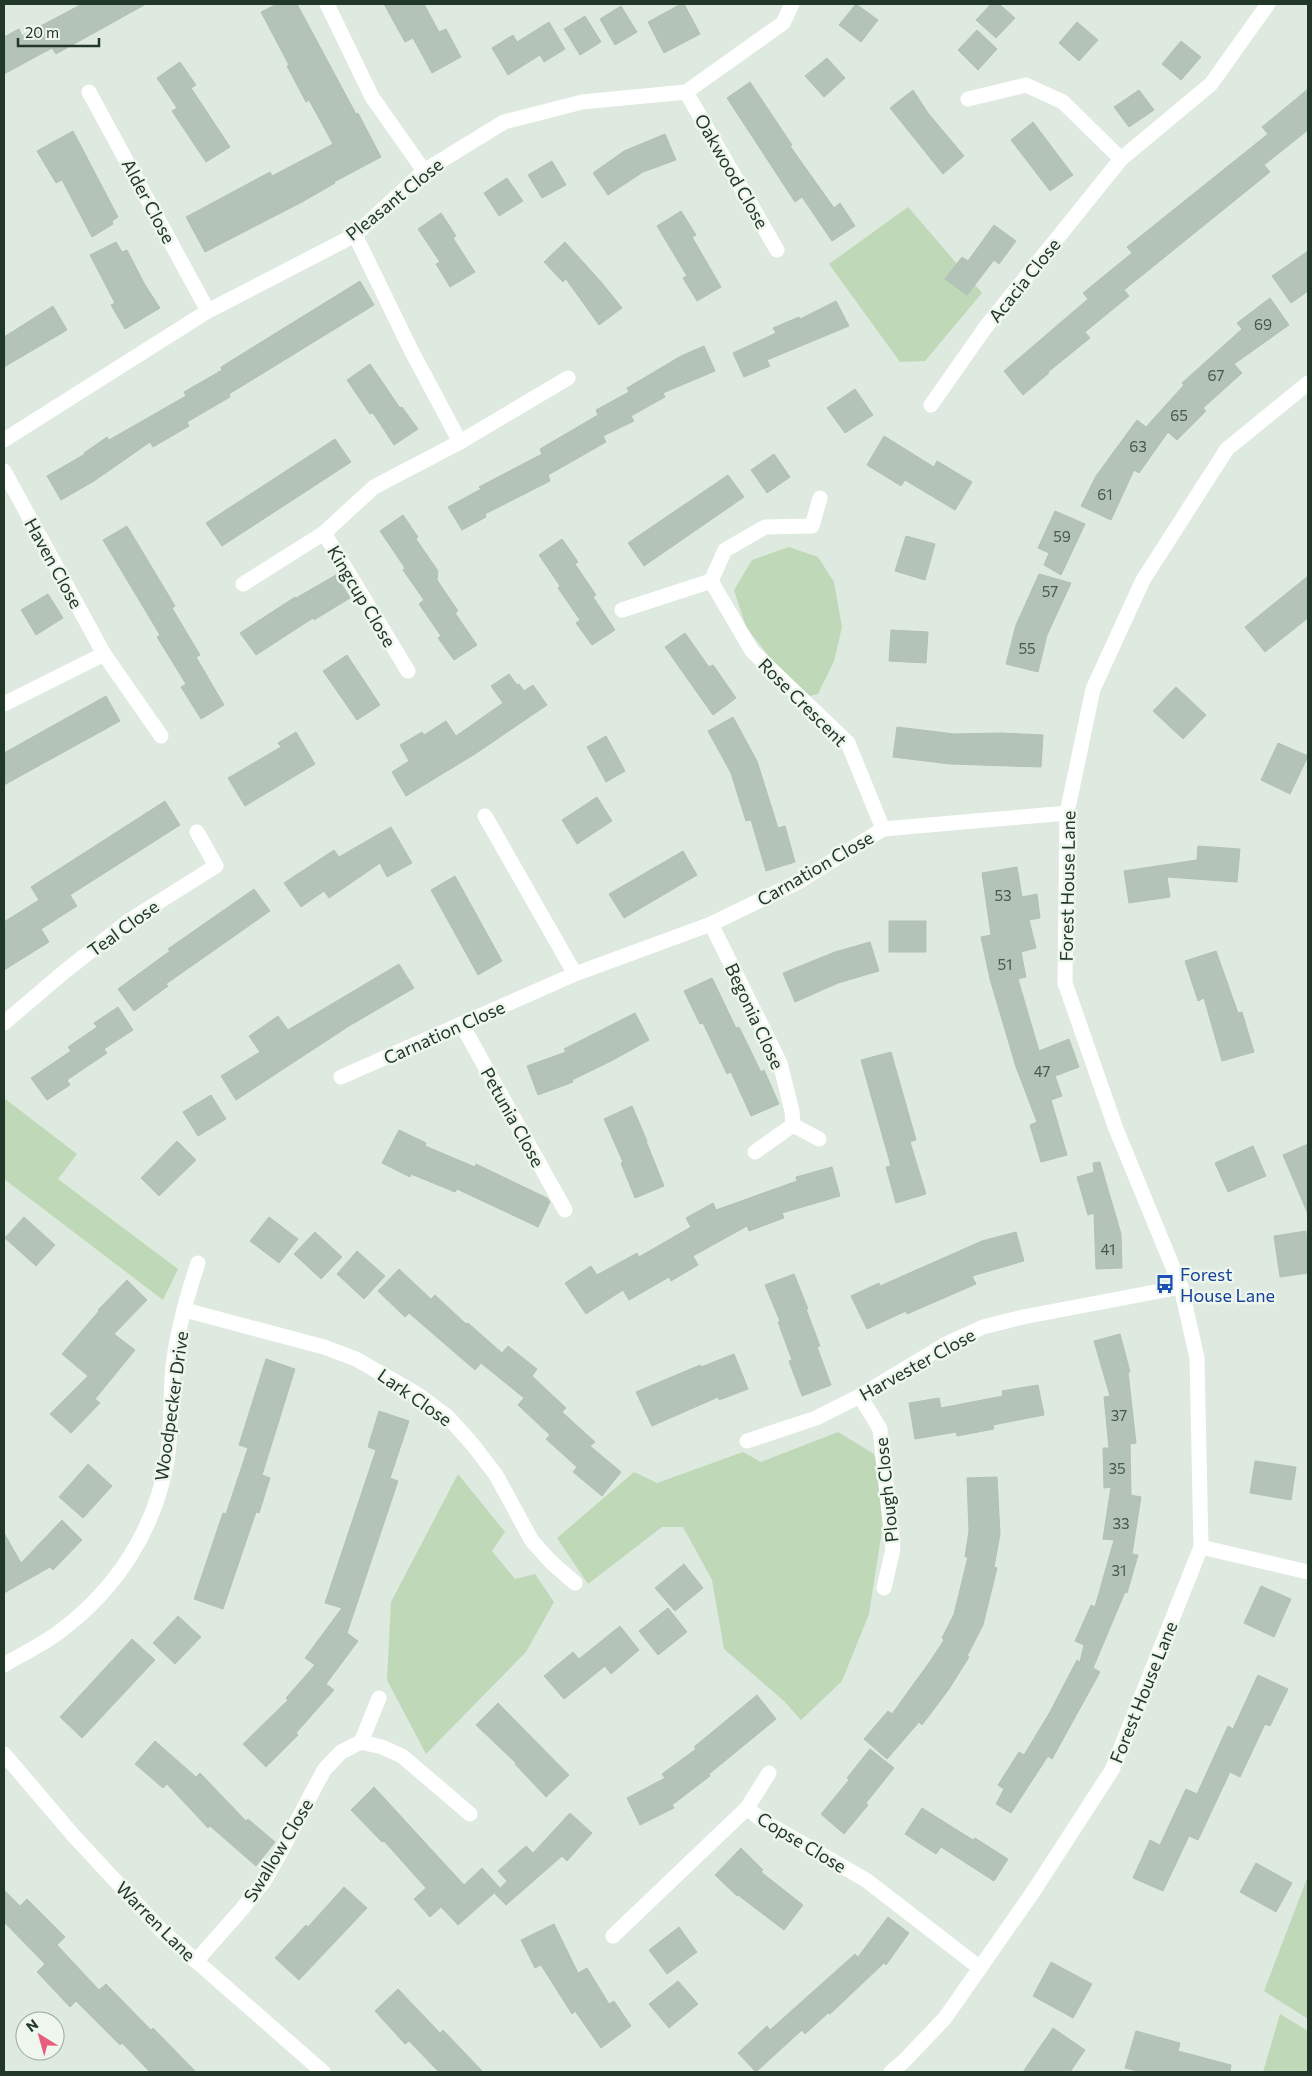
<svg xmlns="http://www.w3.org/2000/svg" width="1312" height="2076" font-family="Commissioner,sans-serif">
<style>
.green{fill:#bfd9b8}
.building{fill:#b4c3b7;stroke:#b1c2b3}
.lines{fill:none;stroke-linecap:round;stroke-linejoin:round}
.street{stroke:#fff;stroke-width:15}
.labels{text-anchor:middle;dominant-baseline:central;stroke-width:5;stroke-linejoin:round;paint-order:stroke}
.number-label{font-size:15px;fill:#465a4b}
.street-label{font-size:18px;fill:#213727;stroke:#eef6ee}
.transit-label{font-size:18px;fill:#164399;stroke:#eef6ee;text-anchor:start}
</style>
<rect width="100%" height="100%" fill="#dee9df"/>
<!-- green -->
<g class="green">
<polygon points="908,207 982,293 925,361 900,362 829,264"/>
<polygon points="789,547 818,557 834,582 842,627 834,661 818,694 809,696 779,669 746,627 734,590 752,560"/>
<polygon points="4,1098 77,1154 58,1179 178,1269 163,1300 4,1179"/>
<polygon points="838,1432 874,1454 886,1505 869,1614 842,1681 801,1720 784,1701 724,1649 712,1580 683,1527 662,1527 588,1584 557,1538 634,1472 657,1483 743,1452 761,1462"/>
<polygon points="458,1474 505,1532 492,1551 515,1579 535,1574 554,1602 526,1652 426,1754 387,1680 391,1602"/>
<polygon points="1308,1876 1308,2019 1264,1991"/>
<polygon points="1280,2014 1308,2031 1308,2072 1263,2072"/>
</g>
<!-- building -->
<g class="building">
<polygon points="82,4 146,4 56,54 52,48 4,74 4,37 19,29 22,36"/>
<polygon points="277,4 297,4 356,114 358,113 381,157 334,182 335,183 302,202 205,252 186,217 270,172 272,176 333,144 309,100 306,102 287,66 289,65 261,12"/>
<polygon points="384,4 424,4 439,32 446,29 461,57 432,73 413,38 405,42"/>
<polygon points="681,4 684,4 700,34 664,53 648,22"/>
<polygon points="856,4 878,20 861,42 839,25"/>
<polygon points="991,4 999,4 1015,18 996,38 976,20"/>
<polygon points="621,6 637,32 615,45 600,19"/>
<polygon points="585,16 601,42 580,55 564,29"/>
<polygon points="549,22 565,49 544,62 540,55 508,75 492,48 513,35 517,42"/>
<polygon points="1077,22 1098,40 1079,61 1059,43"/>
<polygon points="977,30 997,49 978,70 958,50"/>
<polygon points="1181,41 1201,57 1181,80 1162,64"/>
<polygon points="827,58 845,78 824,97 805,76"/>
<polygon points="180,62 196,85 191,88 230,147 206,162 172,111 177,108 157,78"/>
<polygon points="750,82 792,145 790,146 834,208 840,203 855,226 832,241 802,197 795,202 727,98"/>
<polygon points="1308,89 1308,130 1264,165 1270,172 1124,290 1129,296 1085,332 1090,338 1048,372 1049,373 1023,395 1004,371 1088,299 1083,293 1132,253 1127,247 1268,134 1262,127"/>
<polygon points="913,90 928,113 964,156 943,174 890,108"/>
<polygon points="1139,90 1154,110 1129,127 1114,107"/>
<polygon points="1033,122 1073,175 1050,191 1011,140"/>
<polygon points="73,131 118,217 112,221 113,224 92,237 62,180 56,183 37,151"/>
<polygon points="665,134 676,160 643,172 608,195 593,173 624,151"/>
<polygon points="552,161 566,185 542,198 528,175"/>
<polygon points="507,178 523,201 499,216 484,193"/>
<polygon points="681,211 696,235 692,237 721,287 697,301 683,278 687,276 657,226"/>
<polygon points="441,213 456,236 453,238 475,272 450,287 436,264 440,262 418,229"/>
<polygon points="994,225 1016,241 999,264 994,260 967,295 945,279 962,257 968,261"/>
<polygon points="116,242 122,252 127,250 145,285 160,308 125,329 111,305 115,303 90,255"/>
<polygon points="565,242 602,283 622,308 599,325 566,279 563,282 544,262"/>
<polygon points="1308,251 1308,291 1291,303 1272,276"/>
<polygon points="360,281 374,305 229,394 230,397 187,422 189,426 153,447 150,442 94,481 61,500 47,476 85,454 84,453 107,437 109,440 186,396 184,392 222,370 221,367"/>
<polygon points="1270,298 1289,325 1234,364 1242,373 1203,408 1206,411 1177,440 1168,432 1139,473 1134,470 1111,520 1081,506 1096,476 1137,420 1146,427 1184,385 1182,383 1242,329 1237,323"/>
<polygon points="836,301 849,326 767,360 770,366 744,377 733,353 776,333 773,328 799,317 800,319"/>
<polygon points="53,306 67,330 4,367 4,337"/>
<polygon points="704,346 715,371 663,393 665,397 631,416 634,421 603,436 606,442 548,475 550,481 485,514 486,517 462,530 448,507 481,489 479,487 542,454 540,449 598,415 596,410 629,392 627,388 681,356"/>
<polygon points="370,364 400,408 402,407 418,429 394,445 373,413 370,414 347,380"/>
<polygon points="855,389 873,415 845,433 827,408"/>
<polygon points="884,436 934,467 937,461 972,482 955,510 905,480 901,486 867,465"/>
<polygon points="335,439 351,462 222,546 206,523"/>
<polygon points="774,454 790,477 767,493 751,470"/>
<polygon points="728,475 744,497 644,566 628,543"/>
<polygon points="1055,511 1085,524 1061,575 1044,565 1049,553 1038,548"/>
<polygon points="403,515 418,537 416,539 438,571 437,580 458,611 455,613 477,645 454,660 438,638 441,636 419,604 424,600 403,570 405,568 380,531"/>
<polygon points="127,526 175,606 172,608 200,655 196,657 224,705 201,719 181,687 186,684 157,637 160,635 103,540"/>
<polygon points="906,536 935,544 925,580 895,571"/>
<polygon points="562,539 578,562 575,564 596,595 593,597 615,630 592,645 576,623 580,620 558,588 560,586 539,555"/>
<polygon points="1039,574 1071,583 1047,635 1038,672 1006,664 1016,625"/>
<polygon points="336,575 350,598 314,620 313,618 256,655 240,633 295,597 296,598"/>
<polygon points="1308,576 1308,618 1265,652 1245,627"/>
<polygon points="48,594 63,618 36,635 21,610"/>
<polygon points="891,630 928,632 926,663 889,661"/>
<polygon points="685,633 709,667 713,665 736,698 713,715 665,647"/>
<polygon points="347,655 380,705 357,720 323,671"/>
<polygon points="509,674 517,685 519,684 524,691 533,685 547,705 475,754 406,796 392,772 409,761 400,745 422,732 424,735 446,721 456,736 503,703 491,686"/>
<polygon points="1176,687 1206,715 1183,739 1153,711"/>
<polygon points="106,696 120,721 4,785 4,753"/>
<polygon points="733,717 757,761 778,828 785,826 795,862 766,871 751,820 746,821 731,773 708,731"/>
<polygon points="897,727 954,734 1002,733 1043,735 1041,767 950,764 893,757"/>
<polygon points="296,732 315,764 245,806 228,778 281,747 278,743"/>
<polygon points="606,736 625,771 606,782 587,747"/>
<polygon points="1278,743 1308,756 1290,794 1261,780"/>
<polygon points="597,797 612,821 577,844 562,820"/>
<polygon points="165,801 180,825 70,895 77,906 41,929 49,942 4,970 4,922 39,900 31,887"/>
<polygon points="391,827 412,863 387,877 380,863 329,898 324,891 301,907 284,883 334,850 339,857"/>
<polygon points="1198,846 1240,849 1237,882 1167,877 1170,897 1129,903 1124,871 1197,860"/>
<polygon points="683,851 697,875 624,918 609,894"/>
<polygon points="1017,867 1022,897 1037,894 1040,918 1029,920 1036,948 1021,952 1026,977 1018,979 1039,1051 1069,1039 1079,1067 1055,1076 1062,1096 1051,1100 1067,1155 1041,1162 1030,1125 1037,1122 1016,1067 990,979 981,937 991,935 982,873"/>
<polygon points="455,876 502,961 478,975 431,890"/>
<polygon points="254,889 270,911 166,984 168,986 134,1011 118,989 170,951 168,949"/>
<rect x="889" y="921" width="37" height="31"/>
<polygon points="870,942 879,971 838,983 795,1002 783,973 835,952"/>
<polygon points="1216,951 1238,1013 1242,1012 1254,1052 1222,1061 1204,998 1198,1001 1185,961"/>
<polygon points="399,964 414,988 349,1026 236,1100 221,1076 260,1052 249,1036 278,1016 288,1030"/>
<polygon points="712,978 736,1028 739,1027 761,1072 764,1070 779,1104 751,1116 731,1072 727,1074 703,1023 700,1024 684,991"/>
<polygon points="118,1007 133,1030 104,1049 107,1053 67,1080 70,1085 47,1100 31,1078 71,1051 68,1047 97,1027 94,1023"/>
<polygon points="635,1013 649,1040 611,1061 572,1080 573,1082 538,1095 527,1066 566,1052 564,1049"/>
<polygon points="891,1052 916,1140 910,1142 926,1194 896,1203 886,1167 891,1166 861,1060"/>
<polygon points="211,1095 226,1119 198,1136 183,1112"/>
<polygon points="632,1106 647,1141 646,1141 664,1186 635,1198 621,1163 623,1162 604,1119"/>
<polygon points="399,1130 426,1143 425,1146 475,1167 476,1164 547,1198 550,1202 538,1227 457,1189 455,1192 411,1174 410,1177 382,1163"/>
<polygon points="177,1141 196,1160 159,1196 141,1178"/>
<polygon points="1308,1144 1308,1214 1283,1155"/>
<polygon points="1253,1146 1266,1176 1228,1192 1215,1163"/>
<polygon points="1100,1162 1121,1234 1122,1268 1096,1269 1094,1213 1088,1215 1077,1177 1094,1172 1093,1163"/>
<polygon points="832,1167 840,1196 782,1213 784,1218 749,1231 747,1226 693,1256 698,1265 671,1281 669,1277 629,1300 623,1290 586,1314 565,1283 591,1266 597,1275 637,1253 639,1257 691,1227 686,1218 713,1203 716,1210 797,1181 796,1177"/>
<polygon points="24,1217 55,1245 36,1266 5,1238"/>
<polygon points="269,1217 298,1239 279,1263 250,1241"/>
<polygon points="1306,1231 1308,1273 1280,1277 1274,1236"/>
<polygon points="315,1232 342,1257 321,1279 294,1254"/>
<polygon points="1016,1232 1024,1261 972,1276 976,1284 907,1314 906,1311 867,1329 851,1296 879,1283 880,1286 982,1241"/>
<polygon points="357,1251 385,1276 364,1299 337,1274"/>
<polygon points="399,1269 431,1299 435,1295 466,1324 468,1323 502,1353 508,1346 537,1369 532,1376 566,1408 562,1412 595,1442 590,1446 621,1472 602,1496 573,1472 577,1467 546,1439 550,1435 518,1405 524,1398 481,1363 475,1370 409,1313 405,1317 378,1291"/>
<polygon points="794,1274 808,1309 806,1309 820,1346 817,1347 831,1385 802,1396 789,1361 792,1360 778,1322 780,1321 765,1285"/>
<polygon points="127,1280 147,1300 114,1334 135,1350 95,1399 100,1403 71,1433 50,1414 88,1376 62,1354 99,1311 98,1310"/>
<polygon points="1120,1334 1130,1372 1128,1372 1136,1443 1130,1444 1131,1495 1141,1497 1132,1554 1138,1555 1127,1593 1125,1592 1093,1668 1100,1672 1052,1759 1048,1756 1011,1813 996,1804 1004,1789 998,1785 1019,1752 1024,1755 1050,1712 1077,1660 1080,1662 1084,1645 1075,1641 1091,1605 1095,1607 1114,1540 1103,1539 1111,1487 1104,1488 1103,1448 1109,1448 1104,1397 1110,1396 1094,1341"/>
<polygon points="734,1354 748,1389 719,1400 718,1397 652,1426 636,1392 700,1365 701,1367"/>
<polygon points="266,1359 295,1369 262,1475 270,1478 259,1513 256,1512 223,1609 194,1599 223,1513 226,1514 248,1448 239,1445"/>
<polygon points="1038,1385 1044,1415 993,1425 994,1429 957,1436 956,1432 915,1439 909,1403 939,1398 941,1408 1003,1396 1002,1391"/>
<polygon points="379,1411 409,1421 390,1478 398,1481 347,1633 358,1641 326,1684 334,1690 296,1733 298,1735 266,1767 243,1744 288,1700 286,1698 315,1665 305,1658 342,1608 325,1603 376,1450 368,1447"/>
<polygon points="1255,1461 1296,1467 1291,1500 1250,1493"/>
<polygon points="88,1464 112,1486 83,1518 59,1497"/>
<polygon points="997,1477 1000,1534 994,1567 997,1568 983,1625 967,1656 969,1657 949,1689 922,1725 919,1722 887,1759 864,1739 888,1711 892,1714 931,1660 944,1640 942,1638 954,1614 968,1557 965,1557 969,1531 967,1478"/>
<polygon points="62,1520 82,1540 53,1570 50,1567 4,1593 4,1533 21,1563"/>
<polygon points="684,1564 703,1588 675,1611 655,1588"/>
<polygon points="1261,1586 1291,1599 1274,1637 1244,1623"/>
<polygon points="668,1608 687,1632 658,1655 639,1631"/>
<polygon points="178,1616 201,1637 175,1664 153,1643"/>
<polygon points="620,1626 639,1650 611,1674 605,1666 564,1699 544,1676 573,1652 579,1659"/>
<polygon points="132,1639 155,1660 82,1738 60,1717"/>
<polygon points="1258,1675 1288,1689 1270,1726 1265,1724 1240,1777 1230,1772 1198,1840 1189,1836 1163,1891 1133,1878 1150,1840 1160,1845 1186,1789 1197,1794 1228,1726 1233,1729"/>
<polygon points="757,1695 776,1719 709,1774 710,1776 672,1805 674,1808 640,1825 627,1798 665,1778 662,1774 696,1749 694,1747"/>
<polygon points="498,1703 569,1775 546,1797 515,1764 516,1763 476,1725"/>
<polygon points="155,1741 196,1777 200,1773 246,1821 248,1819 275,1842 256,1866 210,1826 208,1828 167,1784 163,1788 135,1764"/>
<polygon points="870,1749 894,1768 866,1803 868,1805 844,1834 821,1814 849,1780 847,1778"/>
<polygon points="374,1787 464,1885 482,1868 500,1888 458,1925 441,1907 430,1917 414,1899 426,1888 384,1841 382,1842 351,1810"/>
<polygon points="922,1808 973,1840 975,1838 1008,1859 994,1881 941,1847 936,1854 905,1834"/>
<polygon points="570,1813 592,1833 567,1861 562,1856 506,1905 495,1894 507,1881 498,1871 526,1846 533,1853"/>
<polygon points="741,1848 763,1870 761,1872 803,1905 784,1930 738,1895 737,1896 715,1875"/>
<polygon points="1256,1863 1292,1883 1276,1912 1240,1892"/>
<polygon points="344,1887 367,1908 299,1980 275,1958 306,1925 308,1927"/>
<polygon points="4,1890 20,1906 27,1899 65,1937 57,1945 99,1990 106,1984 151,2030 153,2028 196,2072 150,2072 122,2043 120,2045 76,2001 70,2007 37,1972 45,1964 4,1922"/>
<polygon points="888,1917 909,1933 886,1965 884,1963 830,2014 828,2013 805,2034 802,2030 756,2072 738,2053 767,2026 770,2030 855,1954 858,1957"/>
<polygon points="554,1924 578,1973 587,1968 609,2004 614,2001 631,2026 601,2048 575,2011 572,2014 541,1965 535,1968 521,1940"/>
<polygon points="679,1927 697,1952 667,1974 649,1950"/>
<polygon points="1051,1962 1092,1984 1073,2018 1033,1996"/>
<polygon points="678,1981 698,2004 669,2028 649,2004"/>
<polygon points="398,1989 440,2033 443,2030 483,2072 439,2072 409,2041 405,2044 375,2011"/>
<polygon points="1053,2028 1085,2050 1070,2072 1023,2072"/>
<polygon points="1136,2031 1180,2043 1178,2051 1231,2065 1230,2072 1142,2072 1125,2068"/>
</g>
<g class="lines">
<!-- street -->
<g class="street">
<polyline points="327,4 372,97 424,171"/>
<polyline points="89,92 208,311"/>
<polyline points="686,92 777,250"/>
<polyline points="968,99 1026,85 1063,102 1121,159"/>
<polyline points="931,405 985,328 1121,159 1211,84 1268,4"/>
<polyline points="4,440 208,311 355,235 424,171 504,122 582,102 686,92 783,23 792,4"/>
<polyline points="460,442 568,378"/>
<polyline points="4,471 104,654 161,736"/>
<polyline points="820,498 812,526 765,527 725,550 711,581 752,651 848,743 883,829"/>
<polyline points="324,533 408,671"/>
<polyline points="243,584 324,533 374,487 460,442 411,350 355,235"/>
<polyline points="622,610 711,581"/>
<polyline points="4,704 104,654"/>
<polyline points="485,816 575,974"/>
<polyline points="711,924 780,1063 792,1111 793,1125 755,1152"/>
<polyline points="4,1023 64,972 130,920 216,866 197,832"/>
<polyline points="462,1025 565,1210"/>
<polyline points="341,1077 575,974 711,924 800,881 883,829 1067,813"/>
<polyline points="793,1125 819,1139"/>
<polyline points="185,1310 324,1347 356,1359 417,1394 448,1417 473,1445 496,1475 532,1541 551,1562 575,1583"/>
<polyline points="860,1396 880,1429 893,1549 884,1588"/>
<polyline points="747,1441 816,1418 860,1396 948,1343 983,1327 1023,1317 1181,1287"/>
<polyline points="1201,1547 1308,1572"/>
<path d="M4,1665C22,1654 42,1645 59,1632C116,1590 155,1530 167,1460C172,1429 170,1397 173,1366C177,1331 187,1296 198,1263"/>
<polyline points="361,1742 379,1698"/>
<polyline points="4,1754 73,1835 163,1932 323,2072"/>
<polyline points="747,1808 769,1773"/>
<polyline points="613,1936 747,1808 763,1821 866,1880 980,1968"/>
<polyline points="196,1961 242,1909 264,1881 279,1855 324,1770 341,1752 361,1742 382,1747 402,1756 470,1814"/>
<polyline points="891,2072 904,2061 945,2018 1033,1892 1112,1770 1201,1547 1197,1358 1181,1287 1116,1129 1065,983 1067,813 1093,689 1143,580 1227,449 1308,383"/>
</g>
</g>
<!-- icons -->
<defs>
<g id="bus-bare" transform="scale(1.5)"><path d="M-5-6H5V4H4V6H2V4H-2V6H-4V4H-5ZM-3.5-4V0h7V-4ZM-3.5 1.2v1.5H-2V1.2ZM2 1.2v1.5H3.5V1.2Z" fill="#1a4fb4" stroke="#eef6ee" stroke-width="2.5" paint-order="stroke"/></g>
</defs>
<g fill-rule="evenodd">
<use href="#bus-bare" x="1165" y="1284"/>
</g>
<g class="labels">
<!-- number labels -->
<g class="number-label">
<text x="1263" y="324">69</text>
<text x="1216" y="375">67</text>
<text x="1179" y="415">65</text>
<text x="1138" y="446">63</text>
<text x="1105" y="494">61</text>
<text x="1062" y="536">59</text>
<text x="1050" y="591">57</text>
<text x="1027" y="648">55</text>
<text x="1003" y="895">53</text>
<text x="1005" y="964">51</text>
<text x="1042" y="1071">47</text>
<text x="1108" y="1249">41</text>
<text x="1119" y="1415">37</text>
<text x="1117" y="1468">35</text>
<text x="1121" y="1523">33</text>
<text x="1119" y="1570">31</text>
</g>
<!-- street labels -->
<g class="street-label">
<text transform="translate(732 171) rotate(60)">Oakwood Close</text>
<text transform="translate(394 199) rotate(-39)">Pleasant Close</text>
<text transform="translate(149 201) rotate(62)">Alder Close</text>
<text transform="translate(1024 280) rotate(-51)">Acacia Close</text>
<text transform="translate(54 563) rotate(61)">Haven Close</text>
<text transform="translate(362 596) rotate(59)">Kingcup Close</text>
<text transform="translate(803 702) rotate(45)">Rose Crescent</text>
<text transform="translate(815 868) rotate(-30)">Carnation Close</text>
<text transform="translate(1067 886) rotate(-89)">Forest House Lane</text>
<text transform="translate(123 928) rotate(-36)">Teal Close</text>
<text transform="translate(755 1016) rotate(65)">Begonia Close</text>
<text transform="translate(444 1032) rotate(-24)">Carnation Close</text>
<text transform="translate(513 1117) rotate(61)">Petunia Close</text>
<text transform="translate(917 1364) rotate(-29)">Harvester Close</text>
<text transform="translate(415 1397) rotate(35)">Lark Close</text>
<text transform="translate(171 1406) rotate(-82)">Woodpecker Drive</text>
<text transform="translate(886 1490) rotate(-96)">Plough Close</text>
<text transform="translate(1143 1692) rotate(-68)">Forest House Lane</text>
<text transform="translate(802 1842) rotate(31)">Copse Close</text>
<text transform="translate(278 1850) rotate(-59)">Swallow Close</text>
<text transform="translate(156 1921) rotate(45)">Warren Lane</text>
</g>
<!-- transit labels -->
<g class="transit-label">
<text x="1180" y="1274">Forest<tspan x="1180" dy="21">House Lane</tspan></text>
</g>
</g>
<!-- border -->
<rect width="1312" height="2076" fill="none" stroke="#213727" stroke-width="10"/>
<!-- north arrow -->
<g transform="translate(40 2036) rotate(323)"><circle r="24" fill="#eef6ee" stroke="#9caa9e"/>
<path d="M0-4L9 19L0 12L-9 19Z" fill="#e75e7d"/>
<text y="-8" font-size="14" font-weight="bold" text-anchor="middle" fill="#213727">N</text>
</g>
<!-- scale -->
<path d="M18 38v8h81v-8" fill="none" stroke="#213727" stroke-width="2.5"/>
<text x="25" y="38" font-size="15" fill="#213727" stroke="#eef6ee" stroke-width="4" paint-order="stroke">20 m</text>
</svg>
